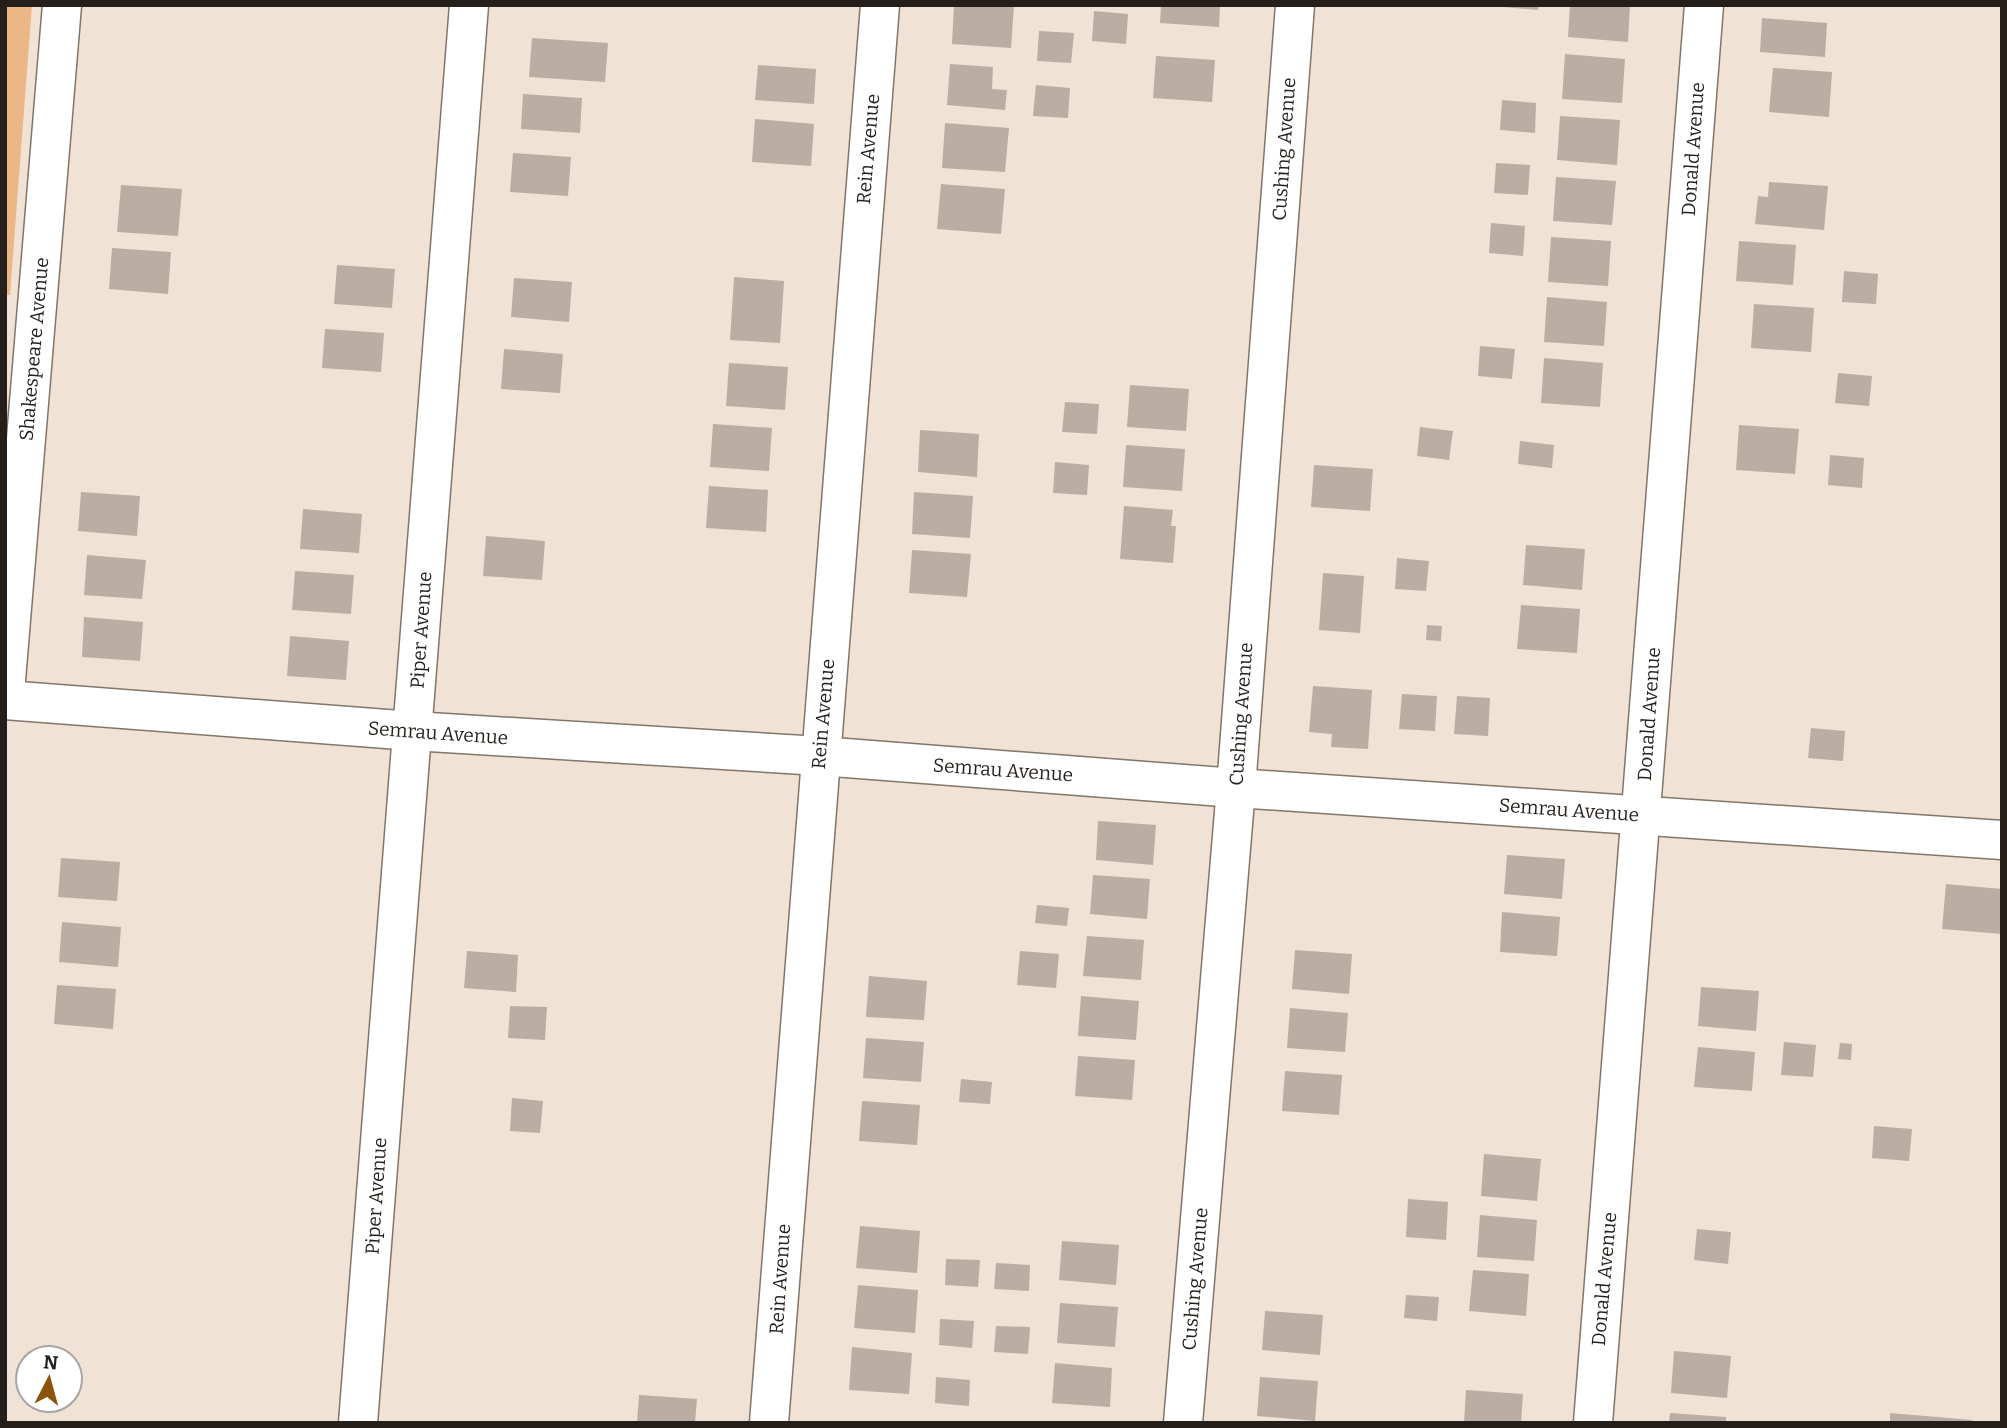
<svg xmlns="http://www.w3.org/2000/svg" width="2007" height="1428" font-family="Bitter,serif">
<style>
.green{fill:#ecb786}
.building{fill:#bbada1}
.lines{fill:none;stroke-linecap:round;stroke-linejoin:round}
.minor-casing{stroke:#82756a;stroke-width:41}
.minor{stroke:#fff;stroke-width:38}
.labels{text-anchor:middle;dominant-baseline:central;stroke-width:5;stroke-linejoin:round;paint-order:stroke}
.street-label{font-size:19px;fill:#251f1b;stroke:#fff}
</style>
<rect width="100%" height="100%" fill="#f1e2d6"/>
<!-- green -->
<polygon class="green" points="5,5 32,5 10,295 5,295"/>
<!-- building -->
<g class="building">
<polygon points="954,5 1014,6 1011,48 952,44"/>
<polygon points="1161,5 1220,5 1219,27 1160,23"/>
<polygon points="1504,5 1539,5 1538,10 1504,7"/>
<polygon points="1570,5 1630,5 1628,42 1568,37"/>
<polygon points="1094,11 1128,14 1126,44 1092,41"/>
<polygon points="1762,18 1827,23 1825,57 1760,52"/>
<polygon points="1039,31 1074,33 1071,63 1037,61"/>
<polygon points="532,38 608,43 605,82 529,77"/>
<polygon points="1565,54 1625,59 1622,103 1562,99"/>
<polygon points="1156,56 1215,60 1212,102 1153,98"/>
<polygon points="950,64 993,67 992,89 1007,90 1005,110 947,105"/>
<polygon points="758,65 816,69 814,104 755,100"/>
<polygon points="1773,68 1832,72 1829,117 1769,112"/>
<polygon points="1036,85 1070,88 1068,118 1033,116"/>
<polygon points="523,94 582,98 580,133 521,129"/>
<polygon points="1502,100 1536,103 1535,133 1500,130"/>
<polygon points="1560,116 1620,120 1617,165 1557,160"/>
<polygon points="755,119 814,124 811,166 752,162"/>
<polygon points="945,123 1009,128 1005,172 942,168"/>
<polygon points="513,153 571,157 568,196 510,192"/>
<polygon points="1496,163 1530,165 1528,195 1494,193"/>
<polygon points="1556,177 1616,181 1612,225 1553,221"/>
<polygon points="1769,182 1828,186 1824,230 1755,224 1758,196 1768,197"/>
<polygon points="941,184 1005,189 1001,234 937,229"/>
<polygon points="121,185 182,189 178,236 117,232"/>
<polygon points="1491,223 1525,226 1523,256 1489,253"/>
<polygon points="1551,237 1611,241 1608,286 1548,282"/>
<polygon points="1739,241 1796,245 1793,285 1736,281"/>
<polygon points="112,248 171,252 168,294 109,289"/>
<polygon points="337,265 395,269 392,308 334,304"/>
<polygon points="1844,271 1878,274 1876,304 1842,302"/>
<polygon points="734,277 784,281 780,343 730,340"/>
<polygon points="514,278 572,282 569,322 511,317"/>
<polygon points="1547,297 1607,302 1604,346 1544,342"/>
<polygon points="1754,304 1814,308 1811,352 1751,348"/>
<polygon points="325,329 384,333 381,372 322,368"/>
<polygon points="1480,346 1515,349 1512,379 1478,376"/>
<polygon points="504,349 563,354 560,393 501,389"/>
<polygon points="1544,358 1603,363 1600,407 1541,403"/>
<polygon points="729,363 788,367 785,410 726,406"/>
<polygon points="1838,373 1872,376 1869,406 1835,403"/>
<polygon points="1130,385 1189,389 1186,431 1127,427"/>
<polygon points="1065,402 1099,404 1097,434 1062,432"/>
<polygon points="713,424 772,428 769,471 710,467"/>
<polygon points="1739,425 1799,429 1795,474 1736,470"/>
<polygon points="1420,427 1453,431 1449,460 1417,456"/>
<polygon points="920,430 979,434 977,477 918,472"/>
<polygon points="1520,441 1554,445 1552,468 1518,464"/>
<polygon points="1126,445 1185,449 1182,491 1123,487"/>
<polygon points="1830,455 1864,458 1862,488 1828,485"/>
<polygon points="1055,462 1089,465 1087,495 1053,493"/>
<polygon points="1314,465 1373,469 1370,511 1311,507"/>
<polygon points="709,486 768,490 766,532 706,528"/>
<polygon points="81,492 140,496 137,536 78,531"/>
<polygon points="914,492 973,496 970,538 912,534"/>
<polygon points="1124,506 1173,510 1171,526 1176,526 1173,563 1120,559"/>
<polygon points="303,509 362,514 359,553 300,549"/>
<polygon points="486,536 545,541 542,580 483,576"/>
<polygon points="1526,545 1585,549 1582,590 1523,585"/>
<polygon points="912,550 971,554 967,597 909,593"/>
<polygon points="87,555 146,560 142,599 84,595"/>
<polygon points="1397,558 1429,561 1426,591 1395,589"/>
<polygon points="295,571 354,575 351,614 292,610"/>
<polygon points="1323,573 1364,576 1360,633 1319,630"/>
<polygon points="1521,605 1580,609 1577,653 1517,649"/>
<polygon points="84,617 143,622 140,661 82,657"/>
<polygon points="1427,625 1442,626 1441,641 1426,640"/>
<polygon points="290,636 349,641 346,680 287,676"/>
<polygon points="1313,686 1372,690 1368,749 1331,747 1332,734 1309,732"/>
<polygon points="1402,694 1437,696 1435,731 1399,729"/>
<polygon points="1457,696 1490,698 1488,736 1454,734"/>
<polygon points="1811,728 1845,731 1843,761 1808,758"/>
<polygon points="1098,821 1156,825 1153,865 1096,860"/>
<polygon points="1507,855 1565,859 1562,899 1504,894"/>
<polygon points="61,858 120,862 117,901 58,897"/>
<polygon points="1093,875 1150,879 1147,919 1090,914"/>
<polygon points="1946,884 2002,889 2002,934 1942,929"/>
<polygon points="1037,905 1069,908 1067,926 1035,923"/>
<polygon points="1502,912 1560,917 1557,956 1500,952"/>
<polygon points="62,922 121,927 118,967 59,962"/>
<polygon points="1087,936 1144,940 1141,980 1083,976"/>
<polygon points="1295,950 1352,954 1349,994 1292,989"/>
<polygon points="467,951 518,955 516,992 464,988"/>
<polygon points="1020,951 1059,954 1056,988 1017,985"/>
<polygon points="869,976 927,981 924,1020 866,1017"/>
<polygon points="57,985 116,989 113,1029 54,1024"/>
<polygon points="1701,987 1759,991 1756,1031 1698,1026"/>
<polygon points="1081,996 1139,1001 1136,1040 1078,1036"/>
<polygon points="510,1006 547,1007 545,1040 508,1038"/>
<polygon points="1290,1008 1348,1013 1345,1052 1287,1048"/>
<polygon points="866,1038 924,1042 921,1082 863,1078"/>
<polygon points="1784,1042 1816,1045 1813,1077 1781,1075"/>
<polygon points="1840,1043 1852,1044 1851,1060 1838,1059"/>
<polygon points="1698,1047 1755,1052 1752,1091 1694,1087"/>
<polygon points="1078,1056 1135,1060 1132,1100 1075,1096"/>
<polygon points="1285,1071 1342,1075 1339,1115 1282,1111"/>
<polygon points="961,1079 992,1082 990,1104 959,1102"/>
<polygon points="512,1098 543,1101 540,1133 510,1131"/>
<polygon points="862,1101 920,1105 917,1145 859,1141"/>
<polygon points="1874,1126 1912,1129 1909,1161 1872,1158"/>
<polygon points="1484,1154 1541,1159 1537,1201 1481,1196"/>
<polygon points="1408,1199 1448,1202 1446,1240 1406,1237"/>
<polygon points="1480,1215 1537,1220 1534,1261 1477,1257"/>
<polygon points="860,1226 920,1231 917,1273 856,1268"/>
<polygon points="1697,1229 1731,1232 1728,1264 1694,1260"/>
<polygon points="1062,1241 1119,1245 1116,1285 1059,1280"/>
<polygon points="946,1259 980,1260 978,1287 945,1285"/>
<polygon points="996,1263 1030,1265 1029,1291 994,1289"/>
<polygon points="1473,1270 1529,1274 1526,1316 1469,1311"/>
<polygon points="858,1285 918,1290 915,1333 854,1328"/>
<polygon points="1406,1295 1439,1297 1437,1321 1404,1318"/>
<polygon points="1060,1303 1118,1307 1115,1347 1057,1343"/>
<polygon points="1265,1311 1323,1315 1320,1355 1262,1350"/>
<polygon points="940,1319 974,1321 972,1348 939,1345"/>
<polygon points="996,1326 1030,1327 1028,1354 994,1352"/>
<polygon points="852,1347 912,1353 909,1394 849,1390"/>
<polygon points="1674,1351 1731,1356 1727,1398 1671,1393"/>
<polygon points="1055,1363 1112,1368 1110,1407 1052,1403"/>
<polygon points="936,1377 970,1380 969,1406 935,1403"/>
<polygon points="1260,1377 1318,1381 1315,1421 1257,1416"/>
<polygon points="1466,1390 1523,1394 1521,1423 1464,1423"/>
<polygon points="639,1395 697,1399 695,1423 637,1423"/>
<polygon points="1670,1413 1726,1417 1726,1423 1669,1423"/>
<polygon points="1890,1413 1972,1420 1971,1423 1890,1423"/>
</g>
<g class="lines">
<!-- minor casing -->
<g class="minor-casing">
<g id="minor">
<polyline points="5,692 62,5"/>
<polyline points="5,700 413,731 820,756 1236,788 2002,840"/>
<polyline points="358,1423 469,5"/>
<polyline points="769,1423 880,5"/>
<polyline points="1183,1423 1236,788 1295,5"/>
<polyline points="1593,1423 1704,5"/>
</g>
</g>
<!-- minor -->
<use href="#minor" class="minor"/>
</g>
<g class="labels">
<!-- street labels -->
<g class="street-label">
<text transform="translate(868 149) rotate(-85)">Rein Avenue</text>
<text transform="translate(1284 149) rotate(-86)">Cushing Avenue</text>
<text transform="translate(1693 149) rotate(-86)">Donald Avenue</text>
<text transform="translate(34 349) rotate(-85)">Shakespeare Avenue</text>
<text transform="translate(421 630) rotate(-86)">Piper Avenue</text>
<text transform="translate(823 714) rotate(-85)">Rein Avenue</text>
<text transform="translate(1241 714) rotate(-86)">Cushing Avenue</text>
<text transform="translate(1649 714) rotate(-86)">Donald Avenue</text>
<text transform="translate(438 733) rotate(4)">Semrau Avenue</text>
<text transform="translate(1003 770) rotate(4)">Semrau Avenue</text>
<text transform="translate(1569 810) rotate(4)">Semrau Avenue</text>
<text transform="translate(376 1196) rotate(-86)">Piper Avenue</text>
<text transform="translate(780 1279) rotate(-86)">Rein Avenue</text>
<text transform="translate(1195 1279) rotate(-85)">Cushing Avenue</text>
<text transform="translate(1604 1279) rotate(-85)">Donald Avenue</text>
</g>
</g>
<!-- border -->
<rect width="2007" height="1428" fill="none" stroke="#251f1b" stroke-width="14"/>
<!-- north arrow -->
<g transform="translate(49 1379) rotate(6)"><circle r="33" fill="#ffffff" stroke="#a8a5a4" stroke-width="2"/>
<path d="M0-5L12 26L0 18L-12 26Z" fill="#8c530b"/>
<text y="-10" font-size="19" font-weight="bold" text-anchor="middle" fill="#251f1b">N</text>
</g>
</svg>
